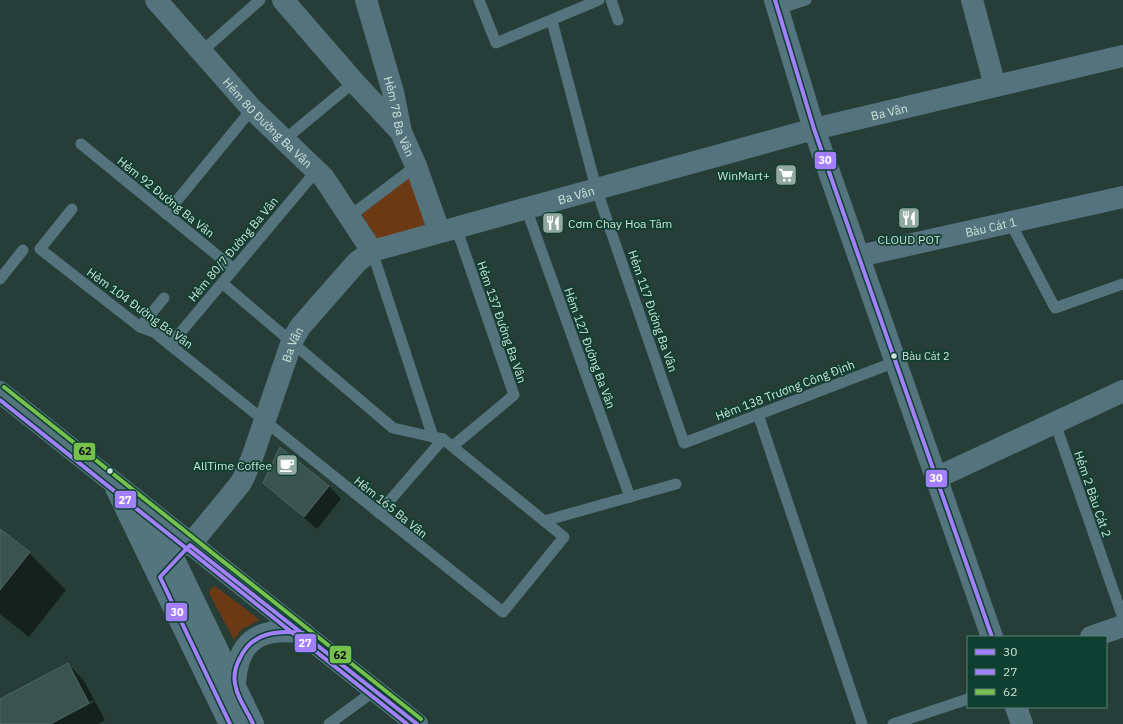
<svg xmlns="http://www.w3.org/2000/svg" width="1123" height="724" font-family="'IBM Plex Sans',sans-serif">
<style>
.green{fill:#6b3a15}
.shadow{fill:#0007}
.building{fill:#3b534e;stroke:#526763}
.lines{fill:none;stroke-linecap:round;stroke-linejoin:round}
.lane{stroke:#54737d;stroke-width:11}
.street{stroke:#54737d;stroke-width:22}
.secondary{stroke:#54757e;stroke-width:22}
.bus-1-casing{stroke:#0f3f31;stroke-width:7}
.bus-2-casing{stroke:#0f3f31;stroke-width:7}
.bus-3-casing{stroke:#0f3f31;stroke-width:7}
.bus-1{stroke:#a380ff;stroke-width:4}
.bus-2{stroke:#a380ff;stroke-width:4}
.bus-3{stroke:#76c04d;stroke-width:4}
.bus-dot{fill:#cae2d9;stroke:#0f3f31;stroke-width:1.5}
.labels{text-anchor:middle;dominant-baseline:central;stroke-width:3.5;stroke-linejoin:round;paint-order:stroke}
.bus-label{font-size:11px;fill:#cae2d9;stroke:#0f3f31;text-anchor:start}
.street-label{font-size:12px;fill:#cae2d9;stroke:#0f3f31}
.poi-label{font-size:12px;fill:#cae2d9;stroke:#0f3f31;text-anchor:end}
.line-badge{stroke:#0f3f31;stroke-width:1.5}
.badge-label{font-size:11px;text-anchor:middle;font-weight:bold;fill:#fff}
.pale-badge-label{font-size:11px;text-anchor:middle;font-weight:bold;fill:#111}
</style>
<rect width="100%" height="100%" fill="#263e37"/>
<!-- green -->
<g class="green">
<polygon points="407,179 410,179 426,226 376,240 362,214"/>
<polygon points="215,586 260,620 242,629 234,640 209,593 210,589"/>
</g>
<!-- shadow -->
<g class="shadow">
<polygon points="281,449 329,486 341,499 317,529 264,482"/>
<polygon points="0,530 29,553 66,590 29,637 0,614"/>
<polygon points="68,664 84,681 105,720 98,724 52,724 94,702 93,700 48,724 0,724 0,700"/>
</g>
<!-- building -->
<g class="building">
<polygon points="280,447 329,486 304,517 263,483"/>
<polygon points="0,529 30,552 0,590"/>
<polygon points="68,663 89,703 50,724 0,724 0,699"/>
</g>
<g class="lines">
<!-- lane -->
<g class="lane">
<polyline points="479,0 496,43 599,0"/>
<polyline points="611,0 618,20"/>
<polyline points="778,9 806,0"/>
<polyline points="552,21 596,188 684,443 895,362"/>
<polyline points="201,52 260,0"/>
<polyline points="284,140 354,82"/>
<polyline points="81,144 234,269"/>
<polyline points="526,208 630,497"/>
<polyline points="72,209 40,249 140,327 154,332 170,345 503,612 564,537 443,439 433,437 372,251"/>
<polyline points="166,214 252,109"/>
<polyline points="350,216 416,166"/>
<polyline points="1010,222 1055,308 1123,284"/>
<polyline points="0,279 23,250"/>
<polyline points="222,283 393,428 433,437"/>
<polyline points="140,327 164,298"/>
<polyline points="170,345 317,170"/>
<polyline points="758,414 862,724"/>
<polyline points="1055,423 1123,618"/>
<polyline points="453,446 514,395 456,227"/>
<polyline points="379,513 443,439"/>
<polyline points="544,521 676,484"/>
<polyline points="329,724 374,691"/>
<polyline points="893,724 968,699"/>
</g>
<!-- street -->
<g class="street">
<path id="s1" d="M156,0L252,109L324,178L372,251"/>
<polyline points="283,0 354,82 401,132"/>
<path id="s2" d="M366,0L393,92L401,132L416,166L439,231"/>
<polyline points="972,0 995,86"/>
<path id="s3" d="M859,256L1123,197"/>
<polyline points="936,478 1123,391"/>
<path id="s4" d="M190,545L240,484L244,477L253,455L292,341L300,327L357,262L372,251L814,129L1123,56"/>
<polyline points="1091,637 1123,626"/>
</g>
<!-- secondary -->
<g class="secondary">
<polyline points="775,0 814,129 992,637"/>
<polyline points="0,392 417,724"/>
<polyline points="116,488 230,724"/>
<polyline points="155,520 253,724"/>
<path d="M235,687C236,641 259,626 303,633"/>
<polyline points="1016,707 1022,724"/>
</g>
<!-- bus-1 casing -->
<g class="bus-1-casing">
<g id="bus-1">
<polyline points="775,0 814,129 992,637"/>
<polyline points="230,724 160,577 190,545 417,724"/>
<path d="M253,724C248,712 239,701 236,688C233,678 235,667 240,658C252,632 278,630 303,633"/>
</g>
</g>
<!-- bus-2 casing -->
<g class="bus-2-casing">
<polyline id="bus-2" points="0,400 407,724"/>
</g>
<!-- bus-3 casing -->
<g class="bus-3-casing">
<polyline id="bus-3" points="4,387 421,719"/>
</g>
<!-- bus-1 -->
<use href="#bus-1" class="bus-1"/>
<!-- bus-2 -->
<use href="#bus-2" class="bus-2"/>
<!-- bus-3 -->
<use href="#bus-3" class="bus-3"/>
</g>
<!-- icons -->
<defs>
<g id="supermarket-square" transform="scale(1.15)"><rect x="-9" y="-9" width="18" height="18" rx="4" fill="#91a9a0" stroke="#0f3f31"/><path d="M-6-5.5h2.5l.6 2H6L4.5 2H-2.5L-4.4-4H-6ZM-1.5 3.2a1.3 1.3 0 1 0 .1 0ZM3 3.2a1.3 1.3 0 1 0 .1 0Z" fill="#fff"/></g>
<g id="restaurant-square" transform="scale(1.15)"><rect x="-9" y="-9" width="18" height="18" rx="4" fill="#91a9a0" stroke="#0f3f31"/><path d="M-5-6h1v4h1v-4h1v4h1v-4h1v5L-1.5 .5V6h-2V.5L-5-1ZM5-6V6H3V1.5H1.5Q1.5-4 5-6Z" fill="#fff"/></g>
<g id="cafe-square" transform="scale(1.15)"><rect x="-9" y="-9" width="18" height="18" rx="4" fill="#91a9a0" stroke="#0f3f31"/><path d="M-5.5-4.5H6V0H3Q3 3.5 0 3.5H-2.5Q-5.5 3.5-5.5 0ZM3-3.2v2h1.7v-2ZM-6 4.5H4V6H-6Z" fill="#fff"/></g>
</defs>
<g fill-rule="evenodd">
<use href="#supermarket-square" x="786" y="175"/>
<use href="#restaurant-square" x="909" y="218"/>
<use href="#restaurant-square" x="553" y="223"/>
<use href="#cafe-square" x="287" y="465"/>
</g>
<!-- markers -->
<g class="bus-dot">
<circle cx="894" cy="356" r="3.5"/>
<circle cx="110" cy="471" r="3.5"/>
</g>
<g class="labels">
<!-- bus labels -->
<g class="bus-label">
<text x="902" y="356">Bàu Cát 2</text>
</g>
<!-- street labels -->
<g class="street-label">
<text stroke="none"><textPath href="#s4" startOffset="888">Ba Vân</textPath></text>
<text stroke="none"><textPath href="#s2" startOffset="121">Hẻm 78 Ba Vân</textPath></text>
<text stroke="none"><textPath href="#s1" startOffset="166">Hẻm 80 Đường Ba Vân</textPath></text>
<text stroke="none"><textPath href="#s4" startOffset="564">Ba Vân</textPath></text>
<text transform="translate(166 197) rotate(39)">Hẻm 92 Đường Ba Vân</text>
<text stroke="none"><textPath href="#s3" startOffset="135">Bàu Cát 1</textPath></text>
<text transform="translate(233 249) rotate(-50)">Hẻm 80/7 Đường Ba Vân</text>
<text transform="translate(140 308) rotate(36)">Hẻm 104 Đường Ba Vân</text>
<text transform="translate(653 311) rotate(71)">Hẻm 117 Đường Ba Vân</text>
<text transform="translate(502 322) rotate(71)">Hẻm 137 Đường Ba Vân</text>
<text stroke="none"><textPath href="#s4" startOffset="228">Ba Vân</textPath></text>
<text transform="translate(590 348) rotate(70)">Hẻm 127 Đường Ba Vân</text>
<text transform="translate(785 390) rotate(-21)">Hẻm 138 Trương Công Định</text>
<text transform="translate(1093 494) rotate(71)">Hẻm 2 Bàu Cát 2</text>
<text transform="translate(391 507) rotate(39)">Hẻm 165 Ba Vân</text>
</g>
<!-- poi labels -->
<g class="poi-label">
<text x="770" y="175">WinMart+</text>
<text x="568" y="223" text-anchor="start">Cơm Chay Hoa Tâm</text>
<text x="909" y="239" text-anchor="middle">CLOUD POT</text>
<text x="272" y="465">AllTime Coffee</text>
</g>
</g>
<g class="line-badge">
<rect x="814" y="151" width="23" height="19" rx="4" fill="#a380ff"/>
<rect x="73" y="442" width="23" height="19" rx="4" fill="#76c04d"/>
<rect x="925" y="469" width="23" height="19" rx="4" fill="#a380ff"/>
<rect x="114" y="490" width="23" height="19" rx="4" fill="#a380ff"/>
<rect x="165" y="602" width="23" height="20" rx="4" fill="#a380ff"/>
<rect x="294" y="633" width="23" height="20" rx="4" fill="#a380ff"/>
<rect x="329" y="645" width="23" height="19" rx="4" fill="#76c04d"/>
</g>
<g class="badge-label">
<text x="825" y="164">30</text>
<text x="936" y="482">30</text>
<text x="125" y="504">27</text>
<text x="177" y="616">30</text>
<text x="305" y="647">27</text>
</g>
<g class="pale-badge-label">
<text x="85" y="455">62</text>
<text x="340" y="659">62</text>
</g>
<!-- legend -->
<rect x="967" y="636" width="140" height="72" fill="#0f3f31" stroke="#5a8074"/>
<rect x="975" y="649" width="20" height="6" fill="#a380ff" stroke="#5a8074"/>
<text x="1003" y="656" font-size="12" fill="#cae2d9">30</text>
<rect x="975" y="669" width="20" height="6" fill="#a380ff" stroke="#5a8074"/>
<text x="1003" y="676" font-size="12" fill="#cae2d9">27</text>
<rect x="975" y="689" width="20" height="6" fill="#76c04d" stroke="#5a8074"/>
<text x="1003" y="696" font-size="12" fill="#cae2d9">62</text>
</svg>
